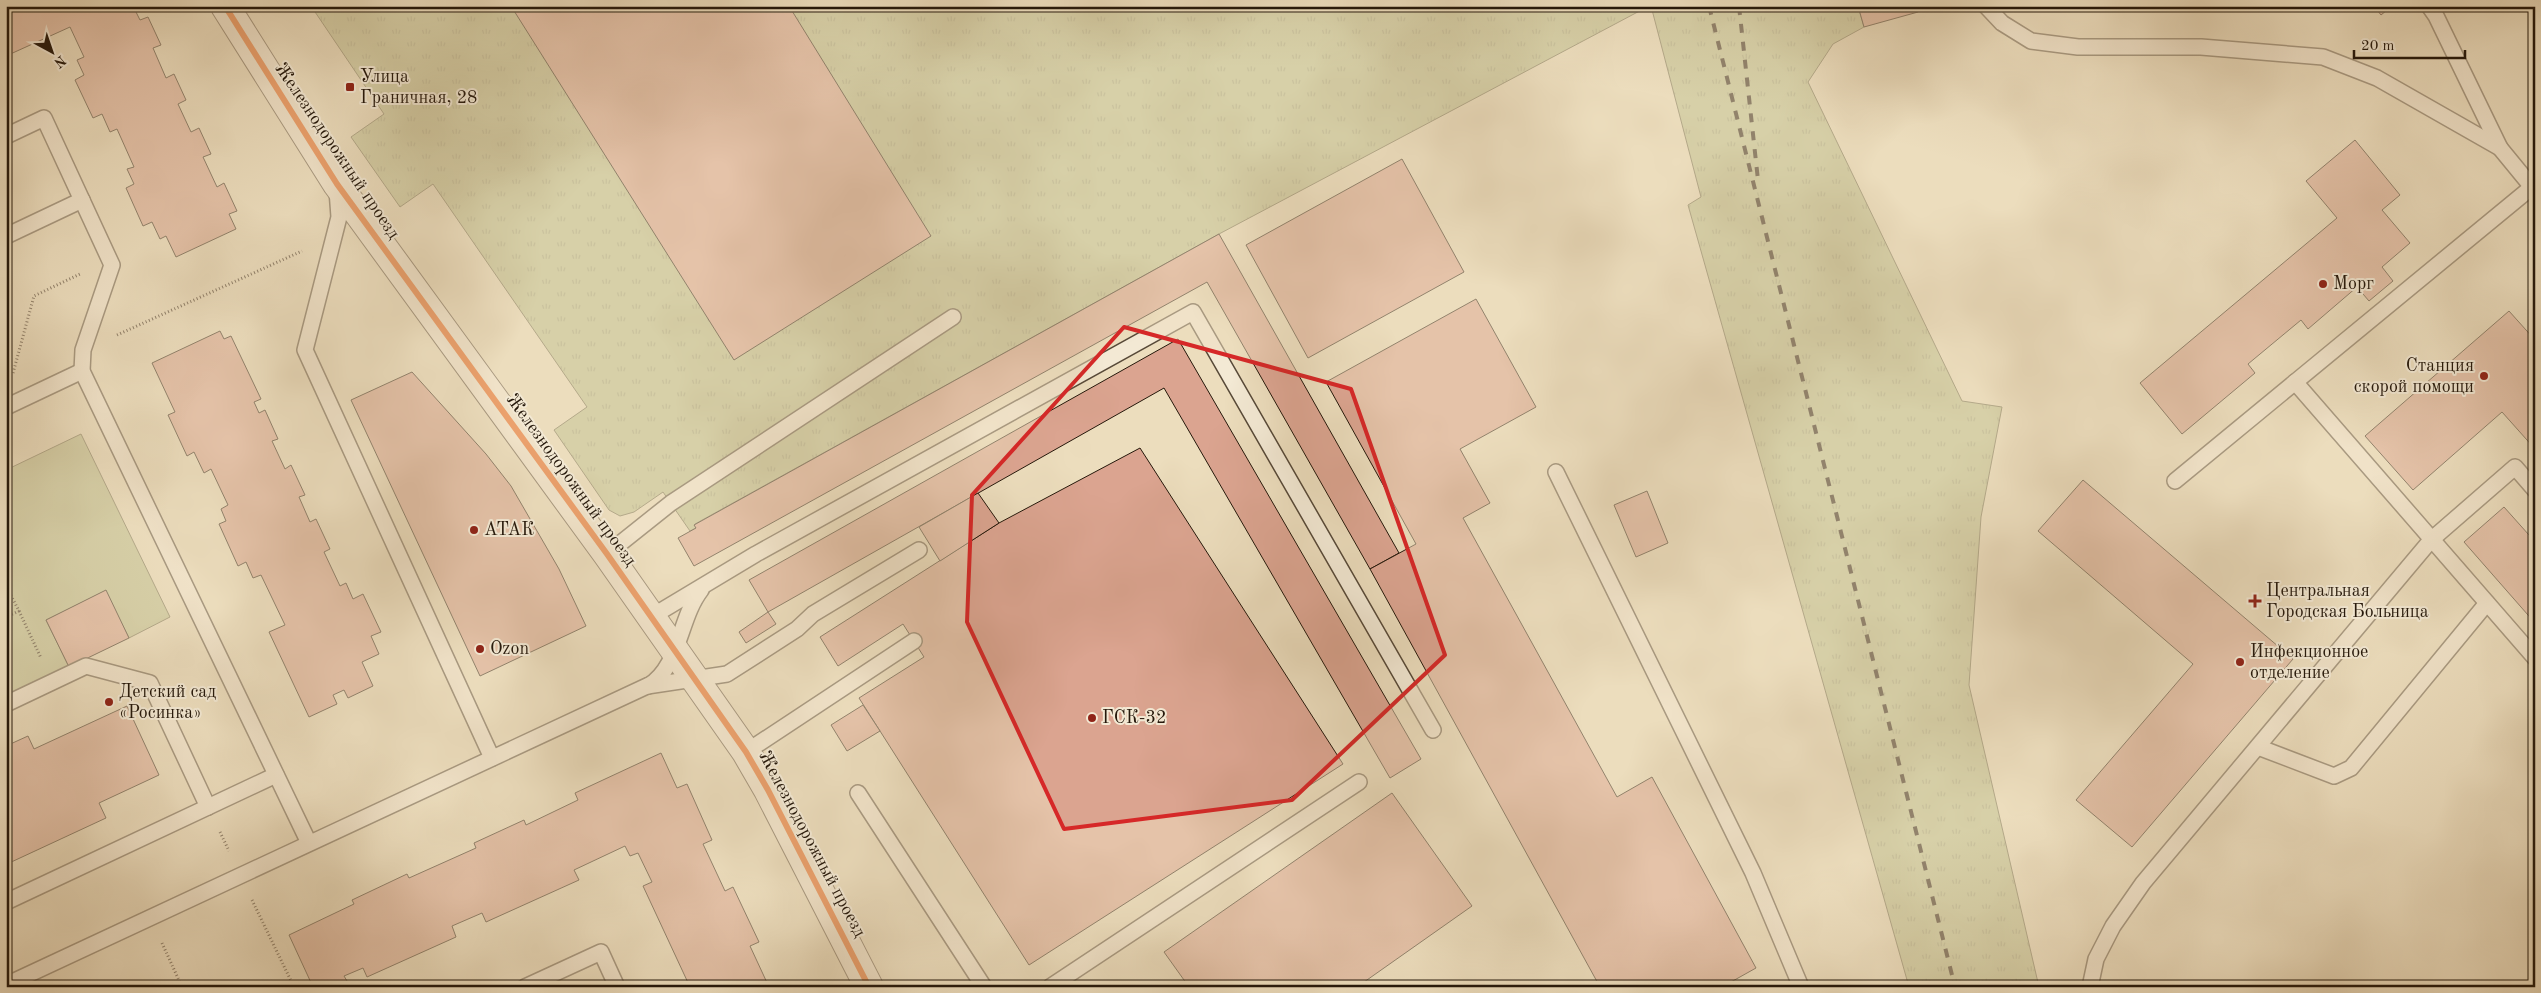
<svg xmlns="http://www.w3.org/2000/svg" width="2541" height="993" font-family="'Old Standard TT',serif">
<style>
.grass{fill:url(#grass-tufts);stroke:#706c4c}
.green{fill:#bcc08e;stroke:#706c4c}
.building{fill:#dba490;stroke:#25180b}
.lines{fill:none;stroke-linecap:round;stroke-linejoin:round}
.service-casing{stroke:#574938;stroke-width:18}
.minor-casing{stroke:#574938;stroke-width:30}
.path{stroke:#25180b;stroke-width:3;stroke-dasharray:1 2.5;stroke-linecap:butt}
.service{stroke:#f3e9d4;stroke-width:15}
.minor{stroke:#f3e9d4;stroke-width:28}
.rail{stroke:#25180b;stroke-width:4;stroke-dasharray:9 9;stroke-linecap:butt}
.cycleway-casing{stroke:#f3e9d4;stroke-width:9}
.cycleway{stroke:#e8590c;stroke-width:6}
.marked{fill:none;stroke:#d62828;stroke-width:4;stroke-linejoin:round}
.poi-dot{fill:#8f2418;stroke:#f3e9d4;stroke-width:2}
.labels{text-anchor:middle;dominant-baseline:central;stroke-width:4;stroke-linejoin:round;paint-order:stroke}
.poi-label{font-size:18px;fill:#25180b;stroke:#f3e9d4;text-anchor:start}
.street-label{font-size:18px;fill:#25180b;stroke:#f3e9d4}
</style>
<defs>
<pattern id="grass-tufts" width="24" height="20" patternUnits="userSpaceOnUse" patternTransform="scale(1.25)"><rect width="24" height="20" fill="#bcc08e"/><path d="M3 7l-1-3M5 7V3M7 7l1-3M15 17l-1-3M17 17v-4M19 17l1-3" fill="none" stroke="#a1a479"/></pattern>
</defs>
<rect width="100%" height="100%" fill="#ecddbd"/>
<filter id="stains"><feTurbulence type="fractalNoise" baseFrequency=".004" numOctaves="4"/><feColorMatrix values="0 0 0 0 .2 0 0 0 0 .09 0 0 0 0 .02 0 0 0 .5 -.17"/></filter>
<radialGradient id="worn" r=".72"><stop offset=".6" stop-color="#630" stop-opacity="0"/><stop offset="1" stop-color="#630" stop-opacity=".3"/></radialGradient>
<!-- grass -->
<g class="grass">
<polygon points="311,6 1649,6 1219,234 695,524 696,528 690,531 663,492 634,512 620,516 609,510 554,430 587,407 433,184 400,207 351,137 384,114"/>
<polygon points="1651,6 1858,6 1864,27 1833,44 1808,82 1962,401 2002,407 1981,517 1969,685 2039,987 1909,987 1688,205 1701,197"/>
</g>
<!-- green -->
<polygon class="green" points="81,434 170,617 129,638 105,591 46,620 69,667 6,697 6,470"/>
<!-- building -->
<g class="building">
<polygon points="6,6 133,6 140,20 148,17 161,45 153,48 166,78 174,74 186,100 178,104 191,132 199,128 211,154 203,157 217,187 224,183 237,211 229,214 236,229 176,257 166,236 160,239 152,222 143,226 126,188 134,184 127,169 134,167 117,129 110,132 102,114 93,118 75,80 84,75 77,60 84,57 70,27 6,56"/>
<polygon points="511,6 789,6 931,236 734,360"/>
<polygon points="1858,6 1916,6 1918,12 1864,27"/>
<polygon points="2374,6 2392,6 2381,15"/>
<polygon points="2355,140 2400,195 2382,210 2410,243 2382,267 2393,281 2369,301 2357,287 2308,329 2301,320 2248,364 2255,373 2182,434 2140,383 2337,218 2306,181"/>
<polygon points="1402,159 1464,272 1308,358 1246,245"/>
<polygon points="1219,234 1399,553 1370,569 1207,282 694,566 678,538 696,528 694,525"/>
<polygon points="1476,299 1536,407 1460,449 1490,503 1463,518 1617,797 1652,777 1756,968 1722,987 1600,987 1370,569 1416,544 1326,382"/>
<polygon points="2509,311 2535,340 2535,449 2502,412 2413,490 2365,436"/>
<polygon points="220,331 224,339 231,336 261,399 254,402 259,413 265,410 278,439 272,441 285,469 291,465 305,495 299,497 310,522 316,519 330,549 324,552 340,586 346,583 353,599 363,594 381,632 371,636 379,654 362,662 373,686 348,698 344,690 333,695 337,704 309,717 269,632 285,625 261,575 253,578 246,562 238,566 219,524 226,521 221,509 228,505 211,469 204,473 194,452 187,456 168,415 175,412 152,363"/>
<polygon points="1178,339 1421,759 1390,778 1164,388 768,612 749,580"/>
<polygon points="412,372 486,454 511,486 559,569 586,626 480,676 351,400"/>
<polygon points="1140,448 1343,764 1029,965 859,698 924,657 903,624 838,666 820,637 999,523"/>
<polygon points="2083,480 2293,659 2132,847 2076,800 2193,664 2038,531"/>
<polygon points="1647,491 1668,543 1636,557 1614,505"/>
<polygon points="978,493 999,523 940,561 919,527"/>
<polygon points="2504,507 2529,535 2535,529 2535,623 2464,542"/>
<polygon points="106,590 129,638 69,667 46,620"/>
<polygon points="768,612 776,624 746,643 739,632"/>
<polygon points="863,705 880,731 847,751 831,725"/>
<polygon points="127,706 159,775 99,803 106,818 7,864 6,746 28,736 34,749"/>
<polygon points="661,753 677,788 687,784 712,840 703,844 725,891 733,887 759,942 750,946 769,987 690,987 643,886 652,882 638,853 630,856 625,846 574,870 579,880 486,922 482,913 452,926 456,937 367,977 363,968 344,976 347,981 335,987 313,987 289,935 354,904 352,900 407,874 409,878 476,848 474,843 524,820 526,825 578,800 575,793"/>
<polygon points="1392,793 1472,906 1357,987 1189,987 1164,952"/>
</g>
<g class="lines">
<!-- service casing -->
<g class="service-casing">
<g id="service">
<polyline points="1986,6 2002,23 2031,41 2078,47 2201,47 2323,57 2377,78 2500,148 2532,187"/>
<polyline points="2429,6 2436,16 2500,148"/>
<polyline points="6,136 44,118 112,265 83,350 82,371 309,843"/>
<polyline points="337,190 339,217 305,350 492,758"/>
<polyline points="6,236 82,200"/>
<polyline points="2295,382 2535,658"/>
<polyline points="6,407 82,371"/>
<polyline points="1556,472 1753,873 1801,987"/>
<polyline points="2175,481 2532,187 2535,187"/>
<polyline points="607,554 671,503 953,317"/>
<polyline points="651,617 756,554 1193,312 1433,730"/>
<path d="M648,686C680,667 679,618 701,590"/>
<polyline points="6,704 86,666 150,683 208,807"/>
<polyline points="2258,747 2334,776 2351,768 2487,603"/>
<polyline points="746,752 914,641"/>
<polyline points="858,793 984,987"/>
<polyline points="6,902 276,775"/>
<polyline points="6,985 647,686 727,674 797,629 813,614 919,550"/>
<polyline points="525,987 601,952 617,987"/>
<polyline points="1050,987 1359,782"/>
<polyline points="2090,987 2096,959 2113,926 2143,883 2431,540 2515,467 2535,490"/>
</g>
</g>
<!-- minor casing -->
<g class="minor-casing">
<polyline id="minor" points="225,6 337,184 607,554 746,752 768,790 869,987"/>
</g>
<!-- path -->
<g class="path">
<polyline points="117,335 302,251"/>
<polyline points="13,373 34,296 80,274"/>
<polyline points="6,586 19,611 6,617"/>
<polyline points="19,611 41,658"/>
<polyline points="220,832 229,851"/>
<polyline points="252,900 294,987"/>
<polyline points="162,943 182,987"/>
</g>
<!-- service -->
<use href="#service" class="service"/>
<!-- minor -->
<use href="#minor" class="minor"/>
<!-- rail -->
<g class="rail">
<polyline points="1709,6 1955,987"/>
<polyline points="1739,6 1758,180"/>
</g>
<!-- cycleway casing -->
<g class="cycleway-casing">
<polyline id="cycleway" points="225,6 337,184 607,554 746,752 768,790 869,987"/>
</g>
<!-- cycleway -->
<use href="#cycleway" class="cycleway"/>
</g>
<!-- marked area -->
<path d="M0 0H2541V993H0ZM1124,327L1351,389L1445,655L1292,800L1064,829L967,622L972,495Z" fill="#ecddbd" fill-opacity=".55" fill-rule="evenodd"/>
<path class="marked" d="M1124,327L1351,389L1445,655L1292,800L1064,829L967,622L972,495Z"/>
<!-- markers -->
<g class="poi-dot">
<rect x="345" y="82" width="10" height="10" rx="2.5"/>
<circle cx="2323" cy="284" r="5"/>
<circle cx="2484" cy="376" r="5"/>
<circle cx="474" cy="530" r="5"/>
<path d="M2252.5 593.5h5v5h5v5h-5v5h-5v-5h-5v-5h5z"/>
<circle cx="480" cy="649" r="5"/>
<circle cx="2240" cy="662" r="5"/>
<circle cx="109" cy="702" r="5"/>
<circle cx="1092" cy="718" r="5"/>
</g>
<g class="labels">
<!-- poi labels -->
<g class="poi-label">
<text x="360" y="77">Улица<tspan x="360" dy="21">Граничная, 28</tspan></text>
<text x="2333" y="284">Морг</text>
<text x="2474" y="366" text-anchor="end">Станция<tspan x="2474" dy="21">скорой помощи</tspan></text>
<text x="484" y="530">АТАК</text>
<text x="2266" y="591">Центральная<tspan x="2266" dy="21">Городская Больница</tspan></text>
<text x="490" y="649">Ozon</text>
<text x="2250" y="652">Инфекционное<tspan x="2250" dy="21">отделение</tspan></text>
<text x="119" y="692">Детский сад<tspan x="119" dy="21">«Росинка»</tspan></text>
<text x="1102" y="718">ГСК-32</text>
</g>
<!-- street labels -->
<g class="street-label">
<text transform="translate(337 151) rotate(56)">Железнодорожный проезд</text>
<text transform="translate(571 480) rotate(54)">Железнодорожный проезд</text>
<text transform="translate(812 844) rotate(62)">Железнодорожный проезд</text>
</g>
</g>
<!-- margin -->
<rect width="2541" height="993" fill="none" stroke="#ecddbd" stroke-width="25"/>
<rect x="8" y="8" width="2526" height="978" fill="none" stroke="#25180b" stroke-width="2.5"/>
<rect x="12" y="12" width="2516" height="968" fill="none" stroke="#25180b"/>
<!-- north arrow -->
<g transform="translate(52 52) rotate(140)" stroke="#f3e9d4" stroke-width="4" paint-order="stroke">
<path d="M0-4L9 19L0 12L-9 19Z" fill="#25180b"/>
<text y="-8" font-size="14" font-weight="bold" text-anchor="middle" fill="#25180b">N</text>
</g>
<!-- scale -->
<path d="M2354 50v8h111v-8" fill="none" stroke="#25180b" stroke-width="2.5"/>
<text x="2361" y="50" font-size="15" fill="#25180b" stroke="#f3e9d4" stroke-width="4" paint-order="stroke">20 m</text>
<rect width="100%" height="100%" filter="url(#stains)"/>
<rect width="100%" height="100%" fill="url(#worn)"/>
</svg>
